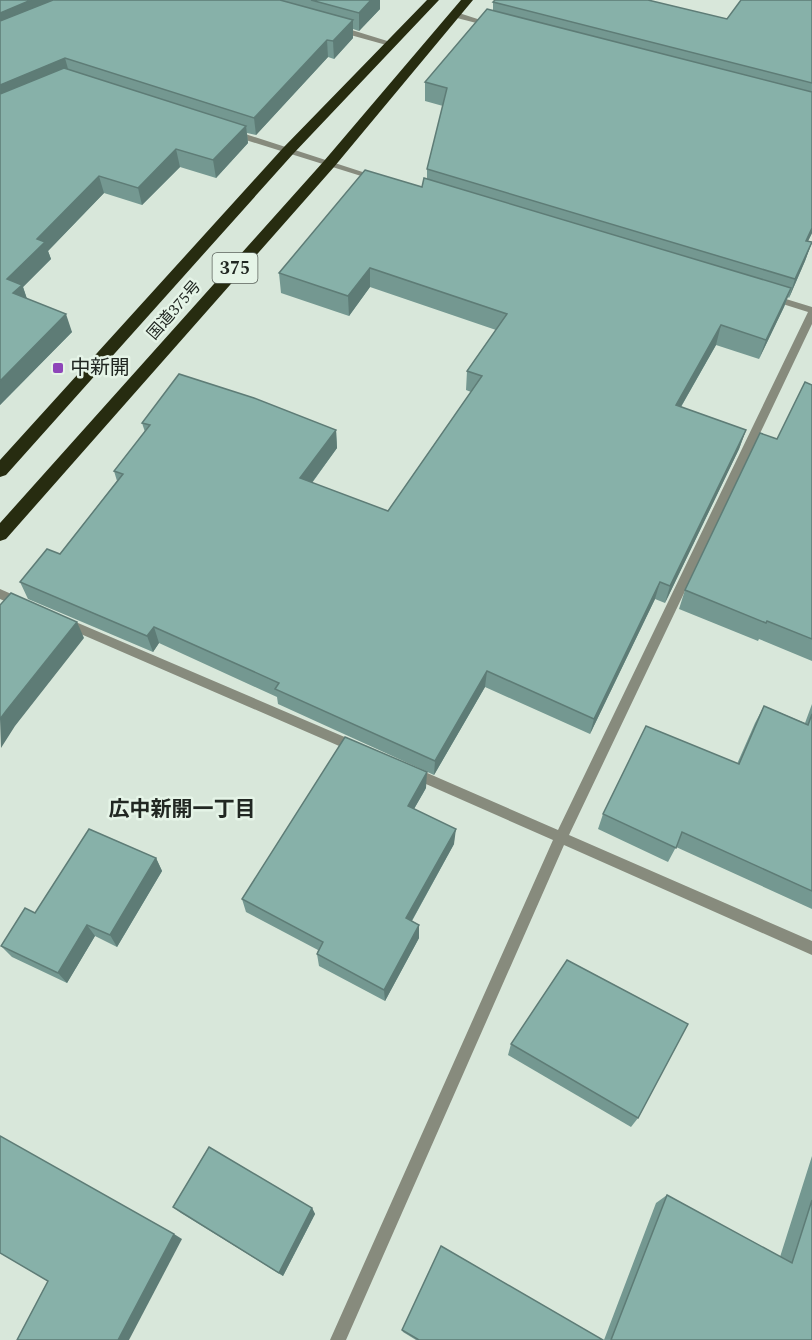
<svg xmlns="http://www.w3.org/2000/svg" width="812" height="1340" font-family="Spectral,'Noto Sans JP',serif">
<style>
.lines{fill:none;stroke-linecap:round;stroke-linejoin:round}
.street{fill:#878b7d;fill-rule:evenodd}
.highway{fill:#272c10;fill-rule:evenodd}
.wall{fill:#749891}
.shaded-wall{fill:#5e7c76}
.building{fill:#87b1a9;stroke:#5e7c76;stroke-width:1.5}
.poi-dot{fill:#8e46b9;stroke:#e5f4e7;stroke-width:2}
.labels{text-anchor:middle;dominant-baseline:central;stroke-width:5;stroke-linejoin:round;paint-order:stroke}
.far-street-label{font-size:16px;fill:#212722;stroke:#e5f4e7}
.shield{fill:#e5f4e7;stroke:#5c645d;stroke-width:1.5}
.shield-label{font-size:18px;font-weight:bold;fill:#212722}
.poi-label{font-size:20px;fill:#212722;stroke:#e5f4e7;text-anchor:start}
.neighbourhood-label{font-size:21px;font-weight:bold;fill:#212722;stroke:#e5f4e7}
</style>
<rect width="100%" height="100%" fill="#d8e7da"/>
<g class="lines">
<!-- street -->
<g class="street">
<polygon points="453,13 459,13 496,25 492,27 453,17"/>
<polygon points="336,27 342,27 397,44 390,46 336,31"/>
<polygon points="230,131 236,131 381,178 377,181 374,180 230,135"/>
<polygon points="773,295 812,307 812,324 569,835 812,941 812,955 564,845 346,1340 330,1340 553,840 410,777 408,773 410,769 414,767 418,769 558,830 808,312 770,300 770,296"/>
<polygon points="0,589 25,600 27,603 25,606 21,608 0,599"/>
<polygon points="64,617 361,744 363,748 361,752 357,754 353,752 60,625 58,622 60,619"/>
</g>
<!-- highway -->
<g class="highway">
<polygon points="427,0 439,0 293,154 6,475 0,477 0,460 283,148"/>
<polygon points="461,0 473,0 334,167 6,539 0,541 0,523 324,161"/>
</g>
</g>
<!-- wall -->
<g class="wall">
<polygon points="0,0 380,0 380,9 359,31 353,29 353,38 334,59 328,57 256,135 247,133 248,143 216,178 180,167 142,205 104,193 48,251 51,259 23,287 27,299 72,332 0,405"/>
<polygon points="812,0 812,233 808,241 812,242 805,261 789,298 788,297 784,307 759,359 716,345 681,407 746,430 739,449 665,603 655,599 590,734 485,687 434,775 278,704 277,697 159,643 153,652 28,599 20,582 60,554 117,481 114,471 145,432 142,423 336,430 337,448 312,483 388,511 471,392 466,390 467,371 496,330 370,287 349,316 281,293 279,273 422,187 427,179 427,169 443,106 425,101 425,82 493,11 493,2 727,19"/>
<polygon points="812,385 812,661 759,639 758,641 679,609 685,590 777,439"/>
<polygon points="812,704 812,909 676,847 668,862 598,829 603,814 737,764 755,723 764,706 805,723"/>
<polygon points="426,788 414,809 454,844 412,921 419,925 419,938 385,1001 319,966 317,954 318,950 246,912 242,899"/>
<polygon points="156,858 162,871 117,947 95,936 67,983 12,957 1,946 35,913"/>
<polygon points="511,1044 638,1118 631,1127 508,1055"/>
<polygon points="812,1156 812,1340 604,1340 656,1203 667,1195 780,1257"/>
<polygon points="173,1207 312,1208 315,1214 283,1276 181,1213"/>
<polygon points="402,1330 603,1340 416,1340 403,1332"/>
</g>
<!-- shaded-wall -->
<g class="shaded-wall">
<polygon points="31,0 79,0 0,33 0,13"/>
<polygon points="371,0 380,0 380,9 359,31 359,13"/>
<polygon points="353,20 353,38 334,59 333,41"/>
<polygon points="327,40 328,57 256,135 254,118"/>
<polygon points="65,58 70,76 0,105 0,85"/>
<polygon points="246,126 248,143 216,178 213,160"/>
<polygon points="176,149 180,167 142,205 138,188"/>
<polygon points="99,176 104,193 48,251 51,259 23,287 28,302 20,311 7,279 37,239"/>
<polygon points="812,228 812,233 799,260 806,241"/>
<polygon points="812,242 805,261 789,298 795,279"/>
<polygon points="370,268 370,287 349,316 348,296"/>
<polygon points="791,288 784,307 759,359 766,340"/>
<polygon points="66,314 72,332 0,405 0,381"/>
<polygon points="721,325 716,345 671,424 676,405"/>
<polygon points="336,430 337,448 302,496 300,478"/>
<polygon points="746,430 739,449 665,603 670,586"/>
<polygon points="660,582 655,599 590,734 594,719"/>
<polygon points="77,622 84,638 15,726 1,748 0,719 6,711"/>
<polygon points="154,627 159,643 153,652 147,636"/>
<polygon points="487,671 485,687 434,775 435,761"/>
<polygon points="427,772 426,788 407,821 408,806"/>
<polygon points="456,829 454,844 406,931 406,918"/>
<polygon points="156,858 162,871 117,947 110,935"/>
<polygon points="87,925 95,936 67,983 58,973"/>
<polygon points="419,925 419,938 385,1001 384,990"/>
<polygon points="312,1208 315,1214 283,1276 279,1273"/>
<polygon points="174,1234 182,1239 129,1340 118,1340"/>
</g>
<!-- building -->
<g class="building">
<polygon points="0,0 31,0 0,13"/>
<polygon points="53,0 280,0 353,20 333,41 327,40 254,118 65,58 0,85 0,21"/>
<polygon points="311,0 371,0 359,13"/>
<polygon points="495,0 648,0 727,19 741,0 812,0 812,83 493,2"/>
<polygon points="487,9 812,92 812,228 806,241 812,242 795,279 427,169 447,88 425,82"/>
<polygon points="64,68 246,126 213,160 176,149 138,188 99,176 37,239 45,242 7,279 22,285 13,293 66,314 0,381 0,94"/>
<polygon points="365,170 422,187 424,178 791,288 766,340 721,325 676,405 746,430 670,586 660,582 594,719 487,671 435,761 275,689 279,683 154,627 147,636 20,582 47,549 60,554 123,474 114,471 150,425 142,423 179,374 254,398 336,430 300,478 388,511 482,376 467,371 507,314 370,268 348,296 279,273"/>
<polygon points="805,382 812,385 812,639 767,621 766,623 685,590 760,433 777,439"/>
<polygon points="11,593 77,622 6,711 0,719 0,605"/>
<polygon points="764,706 808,725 812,714 812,891 682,832 676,848 603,814 646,726 739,764"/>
<polygon points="345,737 427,772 408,806 456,829 406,918 419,925 384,990 317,954 323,942 242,899"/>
<polygon points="89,829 156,858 110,935 87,925 58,973 1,946 25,908 35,913"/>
<polygon points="567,960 688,1024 638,1118 511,1044"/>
<polygon points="0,1136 174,1234 118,1340 17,1340 48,1281 0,1253"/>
<polygon points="209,1147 312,1208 279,1273 173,1207"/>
<polygon points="667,1195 792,1263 812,1200 812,1340 611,1340"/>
<polygon points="441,1246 603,1340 419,1340 402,1330"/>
</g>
<!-- markers -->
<rect class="poi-dot" x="52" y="362" width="12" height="12" rx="3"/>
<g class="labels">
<!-- far-street labels -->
<g class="far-street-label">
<text transform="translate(174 310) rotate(-49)">国道375号</text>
</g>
<!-- shield labels -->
<rect class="shield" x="212.5" y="253" width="45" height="30" rx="4.5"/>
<g class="shield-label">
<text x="235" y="268">375</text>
</g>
<!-- poi labels -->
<g class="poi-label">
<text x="70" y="368">中新開</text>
</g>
<!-- neighbourhood labels -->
<g class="neighbourhood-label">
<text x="182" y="810">広中新開一丁目</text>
</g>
</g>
</svg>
